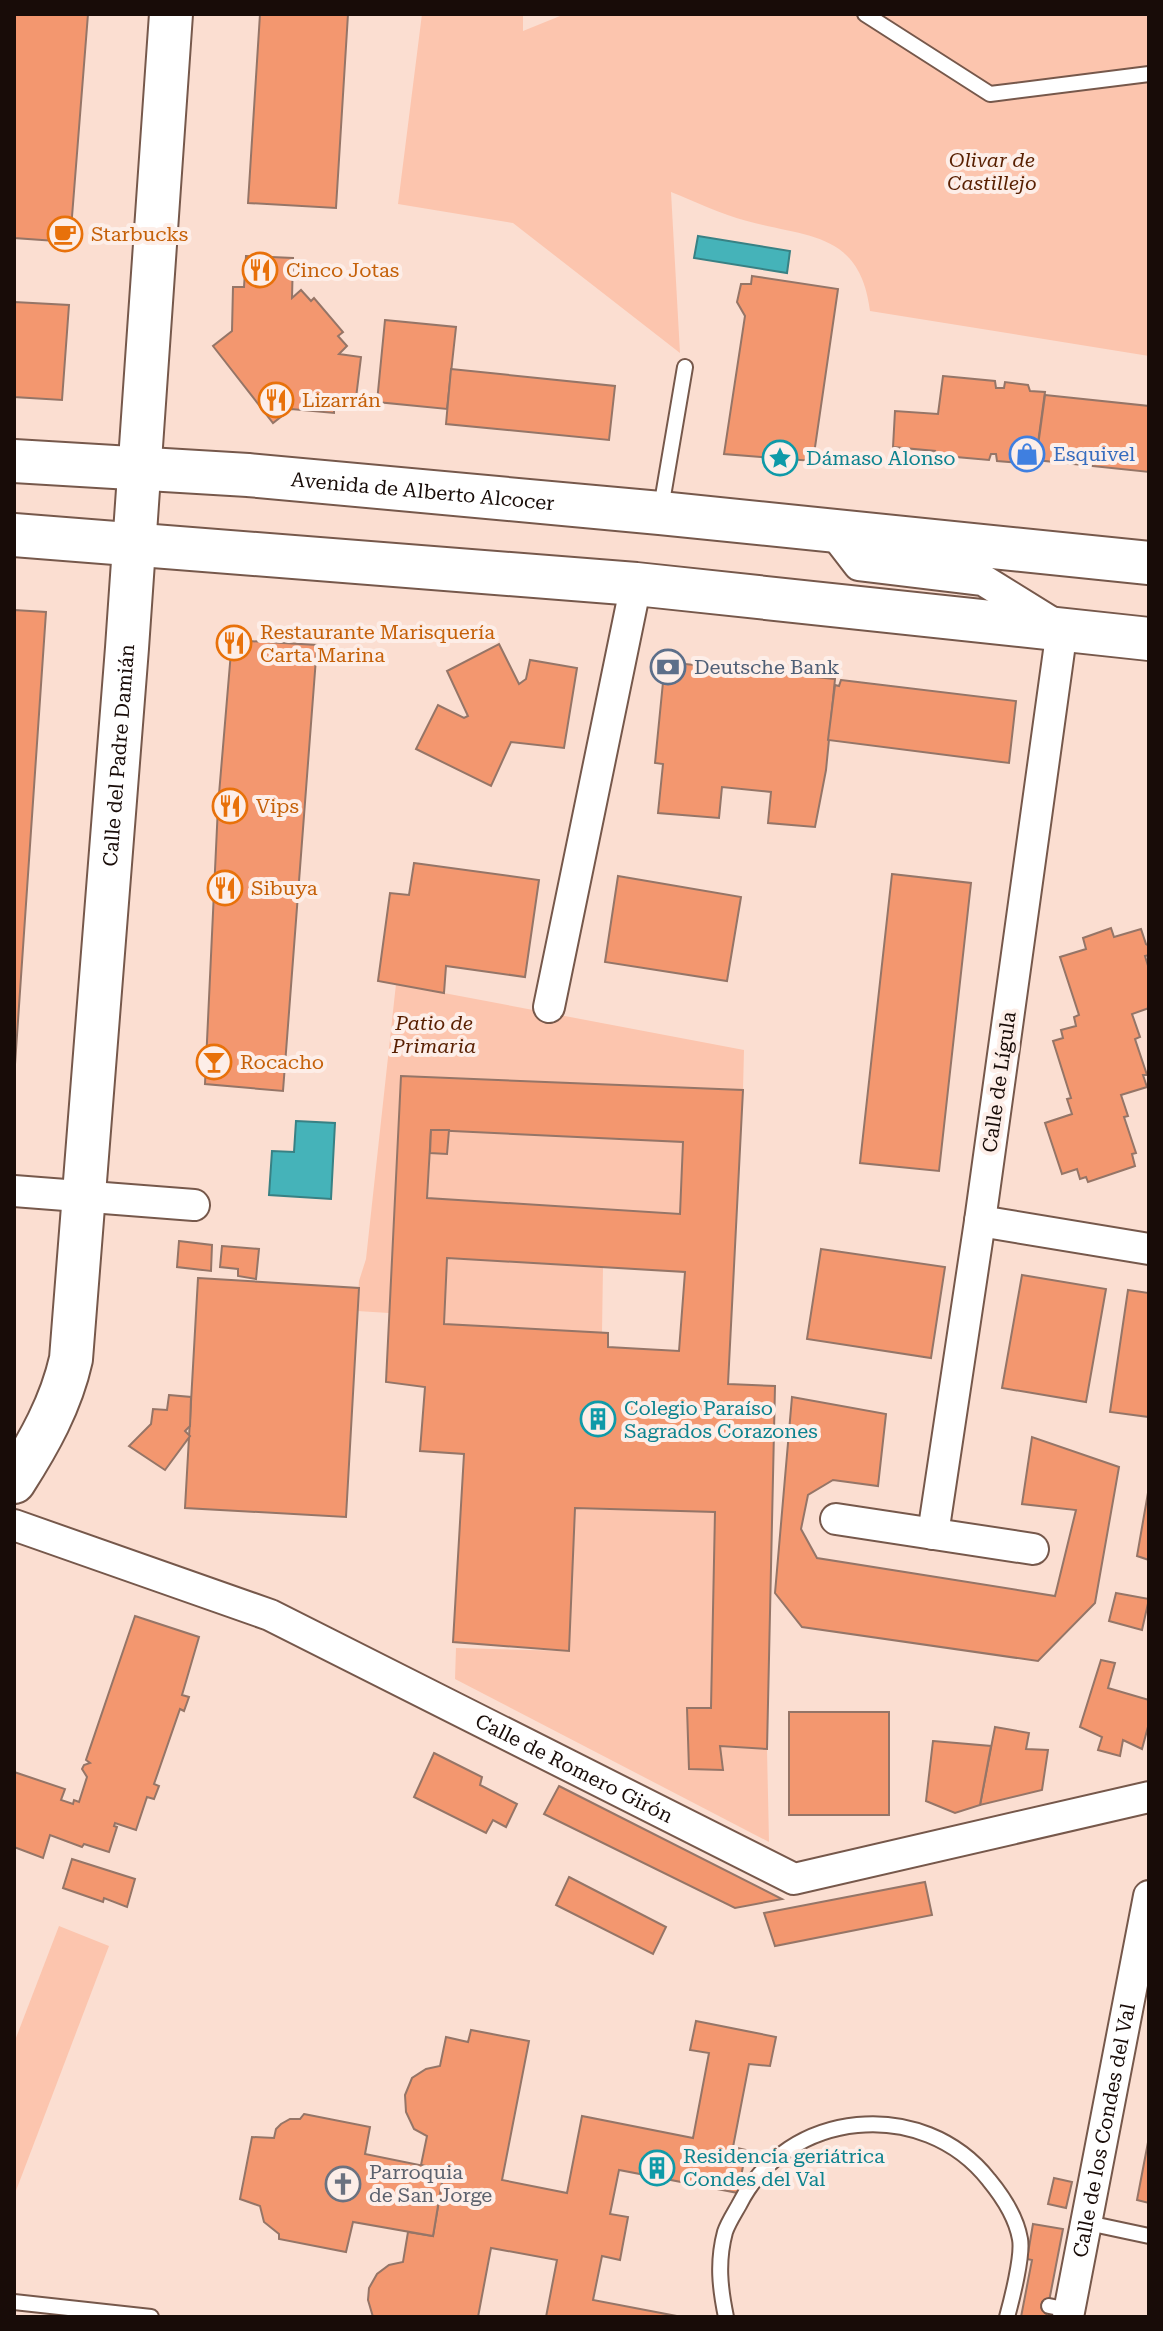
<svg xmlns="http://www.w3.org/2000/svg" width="1163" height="2331" font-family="'Roboto Serif',serif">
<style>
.green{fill:#fcc5ae}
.water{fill:#45b3b9;stroke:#388184;stroke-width:2}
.building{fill:#f3976f;stroke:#957567;stroke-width:2;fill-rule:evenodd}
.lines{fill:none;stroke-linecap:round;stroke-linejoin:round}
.lane-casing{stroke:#76584b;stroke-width:18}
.street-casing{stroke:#76584b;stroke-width:34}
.secondary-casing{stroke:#76584b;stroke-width:46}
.lane{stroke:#fff;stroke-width:14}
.street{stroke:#fff;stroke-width:30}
.secondary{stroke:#fff;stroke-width:42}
.labels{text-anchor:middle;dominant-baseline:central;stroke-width:8;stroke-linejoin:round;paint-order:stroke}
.park-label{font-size:20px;font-style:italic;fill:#581f01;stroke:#fdeee8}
.food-label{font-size:20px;fill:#c56008;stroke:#fdeee8;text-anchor:start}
.shop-label{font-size:20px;fill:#366cbe;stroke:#fdeee8;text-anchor:start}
.culture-label{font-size:20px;fill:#0d838f;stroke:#fdeee8;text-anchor:start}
.street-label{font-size:20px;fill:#180c08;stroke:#fdeee8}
.service-label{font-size:20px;fill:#4e5e75;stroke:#fdeee8;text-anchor:start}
.worship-label{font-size:20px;fill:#5b616d;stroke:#fdeee8;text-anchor:start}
</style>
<rect width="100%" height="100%" fill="#fbded1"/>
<!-- green -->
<g class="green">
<path d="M422,14H523V31L565,14H1149V356L870,311C860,231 807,238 747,221C721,214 696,202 671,192L680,353L513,223L398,204Z"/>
<polygon points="396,984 744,1050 743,1090 401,1076 389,1313 357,1311 359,1281 366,1259"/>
<polygon points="449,1130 683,1142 680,1214 427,1198 430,1153 447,1154"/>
<polygon points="447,1258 603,1266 602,1333 444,1324"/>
<polygon points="575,1508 715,1512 711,1708 687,1708 689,1768 720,1746 767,1749 769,1842 455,1679 456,1648 569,1651"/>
<polygon points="59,1926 109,1946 14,2196 14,2043"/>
</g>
<!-- water -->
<g class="water">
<polygon points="698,236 790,251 787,273 694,258"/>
<polygon points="296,1121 335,1123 331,1199 269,1195 272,1151 294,1152"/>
</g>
<!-- building -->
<g class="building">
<polygon points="14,14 88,14 70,242 14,238"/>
<polygon points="260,14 348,14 336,208 248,203"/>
<polygon points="246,256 293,258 292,298 301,290 311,301 314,298 343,332 338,336 347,346 339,354 361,357 355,406 334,402 334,413 291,409 273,423 213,346 232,331 233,287 244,287"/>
<polygon points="752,276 838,289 813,461 724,454 745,316 737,302 741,284 751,284"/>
<polygon points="14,302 69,305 62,400 14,397"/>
<polygon points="385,320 456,327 447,409 377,402"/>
<polygon points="451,369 615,386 609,440 446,424"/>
<polygon points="943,376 995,381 996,388 1004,388 1005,382 1028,385 1030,391 1045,392 1036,458 1023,457 1020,463 997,461 996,454 991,454 989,460 934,455 935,451 893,447 895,411 938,414"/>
<polygon points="1045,395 1149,406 1149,472 1036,460"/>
<polygon points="14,610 46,612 14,1079"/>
<polygon points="232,640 317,645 283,1091 205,1084 218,806"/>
<polygon points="499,644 519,684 526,679 530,660 577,668 564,748 511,742 491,786 416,749 438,705 464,718 468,716 447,671"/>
<polygon points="665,662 835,679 826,770 815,827 768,823 771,792 722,787 719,818 658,813 663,764 655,763"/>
<polygon points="841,680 1016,701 1009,763 828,740 835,685 839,686"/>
<polygon points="414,863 539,880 525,977 446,966 444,993 378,981 390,893 409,895"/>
<polygon points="892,874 971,883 939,1171 860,1163"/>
<polygon points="618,876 741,897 727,981 605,962"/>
<polygon points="1111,928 1114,937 1141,929 1146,944 1149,946 1149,955 1145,956 1149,969 1149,1008 1132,1014 1140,1037 1135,1039 1147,1075 1143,1075 1147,1087 1121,1095 1128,1116 1124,1117 1136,1153 1132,1154 1135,1166 1088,1182 1086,1177 1080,1179 1077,1169 1062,1174 1045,1123 1072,1114 1067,1099 1071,1098 1053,1041 1063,1038 1061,1030 1076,1026 1074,1017 1079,1015 1060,957 1086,949 1083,938"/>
<path d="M401,1076L743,1090L728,1384L775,1386L767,1749L720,1746L723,1770L689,1769L687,1708H711L715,1512L575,1508L569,1651L453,1642L464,1454L420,1451L425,1387L386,1382ZM431,1130L683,1142L680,1214L427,1198ZM447,1258L685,1272L679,1351L608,1347V1333L444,1324Z"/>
<polygon points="431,1130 449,1130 447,1154 430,1153"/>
<polygon points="179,1241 212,1245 211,1271 177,1267"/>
<polygon points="222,1246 259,1249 256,1279 238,1276 238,1269 220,1267"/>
<polygon points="821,1249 945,1267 931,1358 807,1339"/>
<polygon points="1022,1275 1106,1289 1086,1402 1002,1388"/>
<polygon points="198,1278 359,1288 346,1517 185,1508"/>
<polygon points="1128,1290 1149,1293 1149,1417 1110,1412"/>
<polygon points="169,1395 191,1397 190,1426 185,1431 190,1436 165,1470 129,1446 151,1424 153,1409 167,1410"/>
<polygon points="792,1397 886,1414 878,1486 833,1480 808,1495 801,1529 817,1558 1055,1596 1076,1510 1022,1504 1032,1437 1119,1467 1095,1603 1038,1661 802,1627 775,1593"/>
<polygon points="1149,1487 1149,1560 1137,1556"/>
<polygon points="1116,1593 1149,1599 1142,1630 1109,1621"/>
<polygon points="135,1616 199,1637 182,1695 189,1697 184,1711 180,1709 154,1784 159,1786 154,1799 147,1797 136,1830 115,1823 114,1826 117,1827 109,1852 84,1844 82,1847 50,1835 43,1858 14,1847 14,1772 65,1789 61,1800 73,1804 74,1800 79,1802 87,1777 82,1769 84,1765 90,1763 86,1760"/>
<polygon points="1101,1660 1115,1663 1108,1688 1149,1700 1149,1723 1142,1749 1123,1740 1120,1756 1098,1750 1102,1737 1080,1727"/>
<rect x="789" y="1712" width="100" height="103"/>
<polygon points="995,1727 1029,1733 1026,1749 1048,1750 1042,1790 980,1805"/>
<polygon points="933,1741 991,1746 980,1805 955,1813 926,1801"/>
<polygon points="434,1753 482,1777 480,1785 517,1804 506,1827 493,1820 486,1833 414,1797"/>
<polygon points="559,1786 782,1899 735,1908 544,1814"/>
<polygon points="72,1859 135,1879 127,1907 104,1898 103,1902 63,1888"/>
<polygon points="569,1877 666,1927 653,1954 556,1905"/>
<polygon points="925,1882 932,1915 775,1946 764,1913"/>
<polygon points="696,2021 776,2037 770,2066 749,2064 733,2147 746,2150 738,2193 619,2170 610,2214 628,2217 620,2260 602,2256 593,2300 682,2317 546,2317 557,2260 491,2248 478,2317 373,2317 368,2300 369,2288 377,2274 389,2265 403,2262 408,2232 433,2236 444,2170 421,2165 427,2136 414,2129 406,2112 405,2095 412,2078 426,2069 440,2066 446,2037 468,2042 471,2030 529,2041 502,2180 567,2193 582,2116 693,2138 709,2053 690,2050"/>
<polygon points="304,2114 370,2127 365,2154 444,2170 433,2236 353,2222 346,2252 279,2239 279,2234 264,2222 260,2206 240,2199 252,2137 274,2138 276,2129 281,2124 290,2119 300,2119"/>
<polygon points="1149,2137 1149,2203 1137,2200"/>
<polygon points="1054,2178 1072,2182 1066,2208 1048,2204"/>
<polygon points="1033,2224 1063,2229 1046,2317 1021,2317 1032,2260 1027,2259"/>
</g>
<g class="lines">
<!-- lane casing -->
<g class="lane-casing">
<g id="lane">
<polyline points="865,14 990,94 1149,74"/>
<polyline points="661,508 685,367"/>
<polyline points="1088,2223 1149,2236"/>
<polyline points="14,2302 151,2317"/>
<polyline points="1049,2306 1069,2310"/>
<path d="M726,2317C720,2288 717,2262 725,2232C728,2223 734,2214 739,2205C787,2109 923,2096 989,2180C1003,2197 1016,2216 1020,2239C1023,2255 1012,2299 1007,2317"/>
</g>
</g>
<!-- street casing -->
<g class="street-casing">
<g id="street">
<polyline points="832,530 859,565 983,580 1062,629 980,1221 933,1534"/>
<polyline points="549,1007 636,584"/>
<polyline points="14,1191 194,1205"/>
<polyline points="980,1221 1149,1249"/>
<polyline points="836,1519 1033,1549"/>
<path id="s1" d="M14,1525L270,1615L794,1879L1149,1797"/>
<path id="s2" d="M1068,2317L1149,1896"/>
</g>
</g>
<!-- secondary casing -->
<g class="secondary-casing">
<g id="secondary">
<path id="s3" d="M14,461L248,475L660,513L1149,563"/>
<polyline points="14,535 636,584 1149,639"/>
<path id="s4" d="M14,1482C39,1443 61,1404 71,1359L127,648L171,14"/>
</g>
</g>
<!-- lane -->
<use href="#lane" class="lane"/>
<!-- street -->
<use href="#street" class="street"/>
<!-- secondary -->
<use href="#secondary" class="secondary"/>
</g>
<!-- icons -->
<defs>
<g id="cafe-ring" transform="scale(1.8)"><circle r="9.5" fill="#fdeee8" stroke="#e8710a" stroke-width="1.5"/><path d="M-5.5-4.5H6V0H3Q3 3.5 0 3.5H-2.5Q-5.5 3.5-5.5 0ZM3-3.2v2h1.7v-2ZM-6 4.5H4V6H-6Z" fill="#e8710a"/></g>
<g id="restaurant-ring" transform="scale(1.8)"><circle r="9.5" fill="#fdeee8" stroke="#e8710a" stroke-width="1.5"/><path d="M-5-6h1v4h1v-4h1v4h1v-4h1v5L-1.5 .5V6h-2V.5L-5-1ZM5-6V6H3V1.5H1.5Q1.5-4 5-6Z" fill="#e8710a"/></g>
<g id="shop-ring" transform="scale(1.8)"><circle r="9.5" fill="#fdeee8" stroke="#3f7fe0" stroke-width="1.5"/><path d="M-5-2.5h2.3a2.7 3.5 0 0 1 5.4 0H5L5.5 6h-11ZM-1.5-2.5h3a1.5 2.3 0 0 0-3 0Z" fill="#3f7fe0"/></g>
<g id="sight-ring" transform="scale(1.8)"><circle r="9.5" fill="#fdeee8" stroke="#0f9aa8" stroke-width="1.5"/><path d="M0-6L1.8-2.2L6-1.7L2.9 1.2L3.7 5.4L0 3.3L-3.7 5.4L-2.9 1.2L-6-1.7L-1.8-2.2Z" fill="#0f9aa8"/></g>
<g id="bank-ring" transform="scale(1.8)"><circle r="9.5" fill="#fdeee8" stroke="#5c6f8a" stroke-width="1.5"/><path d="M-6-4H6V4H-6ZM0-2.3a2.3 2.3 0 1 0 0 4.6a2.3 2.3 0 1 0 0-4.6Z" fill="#5c6f8a"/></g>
<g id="bar-ring" transform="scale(1.8)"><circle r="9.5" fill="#fdeee8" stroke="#e8710a" stroke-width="1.5"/><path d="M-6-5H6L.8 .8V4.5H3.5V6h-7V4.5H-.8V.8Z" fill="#e8710a"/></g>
<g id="building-ring" transform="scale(1.8)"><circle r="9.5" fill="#fdeee8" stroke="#0f9aa8" stroke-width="1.5"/><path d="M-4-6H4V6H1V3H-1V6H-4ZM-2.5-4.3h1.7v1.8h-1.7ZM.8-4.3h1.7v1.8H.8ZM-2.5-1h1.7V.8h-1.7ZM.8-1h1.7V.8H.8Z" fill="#0f9aa8"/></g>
<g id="church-ring" transform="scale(1.8)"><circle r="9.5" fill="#fdeee8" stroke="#6b7280" stroke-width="1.5"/><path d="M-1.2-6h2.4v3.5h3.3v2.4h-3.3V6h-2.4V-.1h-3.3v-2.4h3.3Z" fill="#6b7280"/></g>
</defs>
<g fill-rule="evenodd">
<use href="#cafe-ring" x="65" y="234"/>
<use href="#restaurant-ring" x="260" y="270"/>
<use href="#restaurant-ring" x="276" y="400"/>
<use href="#shop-ring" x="1027" y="454"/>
<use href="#sight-ring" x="780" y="458"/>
<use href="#restaurant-ring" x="234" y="643"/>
<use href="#bank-ring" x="668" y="667"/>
<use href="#restaurant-ring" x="230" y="806"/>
<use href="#restaurant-ring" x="225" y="888"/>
<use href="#bar-ring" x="214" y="1062"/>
<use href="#building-ring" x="598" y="1419"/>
<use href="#building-ring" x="657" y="2168"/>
<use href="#church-ring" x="343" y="2184"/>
</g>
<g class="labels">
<!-- park labels -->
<g class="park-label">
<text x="992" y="160">Olivar de<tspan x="992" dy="23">Castillejo</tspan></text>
<text x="434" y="1023">Patio de<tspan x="434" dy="23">Primaria</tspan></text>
</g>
<!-- food labels -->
<g class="food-label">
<text x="91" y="234">Starbucks</text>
<text x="286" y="270">Cinco Jotas</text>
<text x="302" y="400">Lizarrán</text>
<text x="260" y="632">Restaurante Marisquería<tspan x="260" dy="23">Carta Marina</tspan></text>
<text x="256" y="806">Vips</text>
<text x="251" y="888">Sibuya</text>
<text x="240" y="1062">Rocacho</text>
</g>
<!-- shop labels -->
<g class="shop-label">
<text x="1053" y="454">Esquivel</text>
</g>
<!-- culture labels -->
<g class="culture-label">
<text x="806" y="458">Dámaso Alonso</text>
<text x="624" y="1408">Colegio Paraíso<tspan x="624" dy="23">Sagrados Corazones</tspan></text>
<text x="683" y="2156">Residencia geriátrica<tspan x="683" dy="23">Condes del Val</tspan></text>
</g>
<!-- street labels -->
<g class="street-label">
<text stroke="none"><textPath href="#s3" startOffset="410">Avenida de Alberto Alcocer</textPath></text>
<text stroke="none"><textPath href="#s4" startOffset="742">Calle del Padre Damián</textPath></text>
<text transform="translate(999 1082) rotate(-82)">Calle de Lígula</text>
<text stroke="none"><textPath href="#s1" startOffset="612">Calle de Romero Girón</textPath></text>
<text stroke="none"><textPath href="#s2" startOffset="190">Calle de los Condes del Val</textPath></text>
</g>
<!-- service labels -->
<g class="service-label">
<text x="694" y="667">Deutsche Bank</text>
</g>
<!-- worship labels -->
<g class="worship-label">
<text x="369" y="2172">Parroquia<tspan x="369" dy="23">de San Jorge</tspan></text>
</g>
</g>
<!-- border -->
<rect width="1163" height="2331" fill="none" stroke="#180c08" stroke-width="32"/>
</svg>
